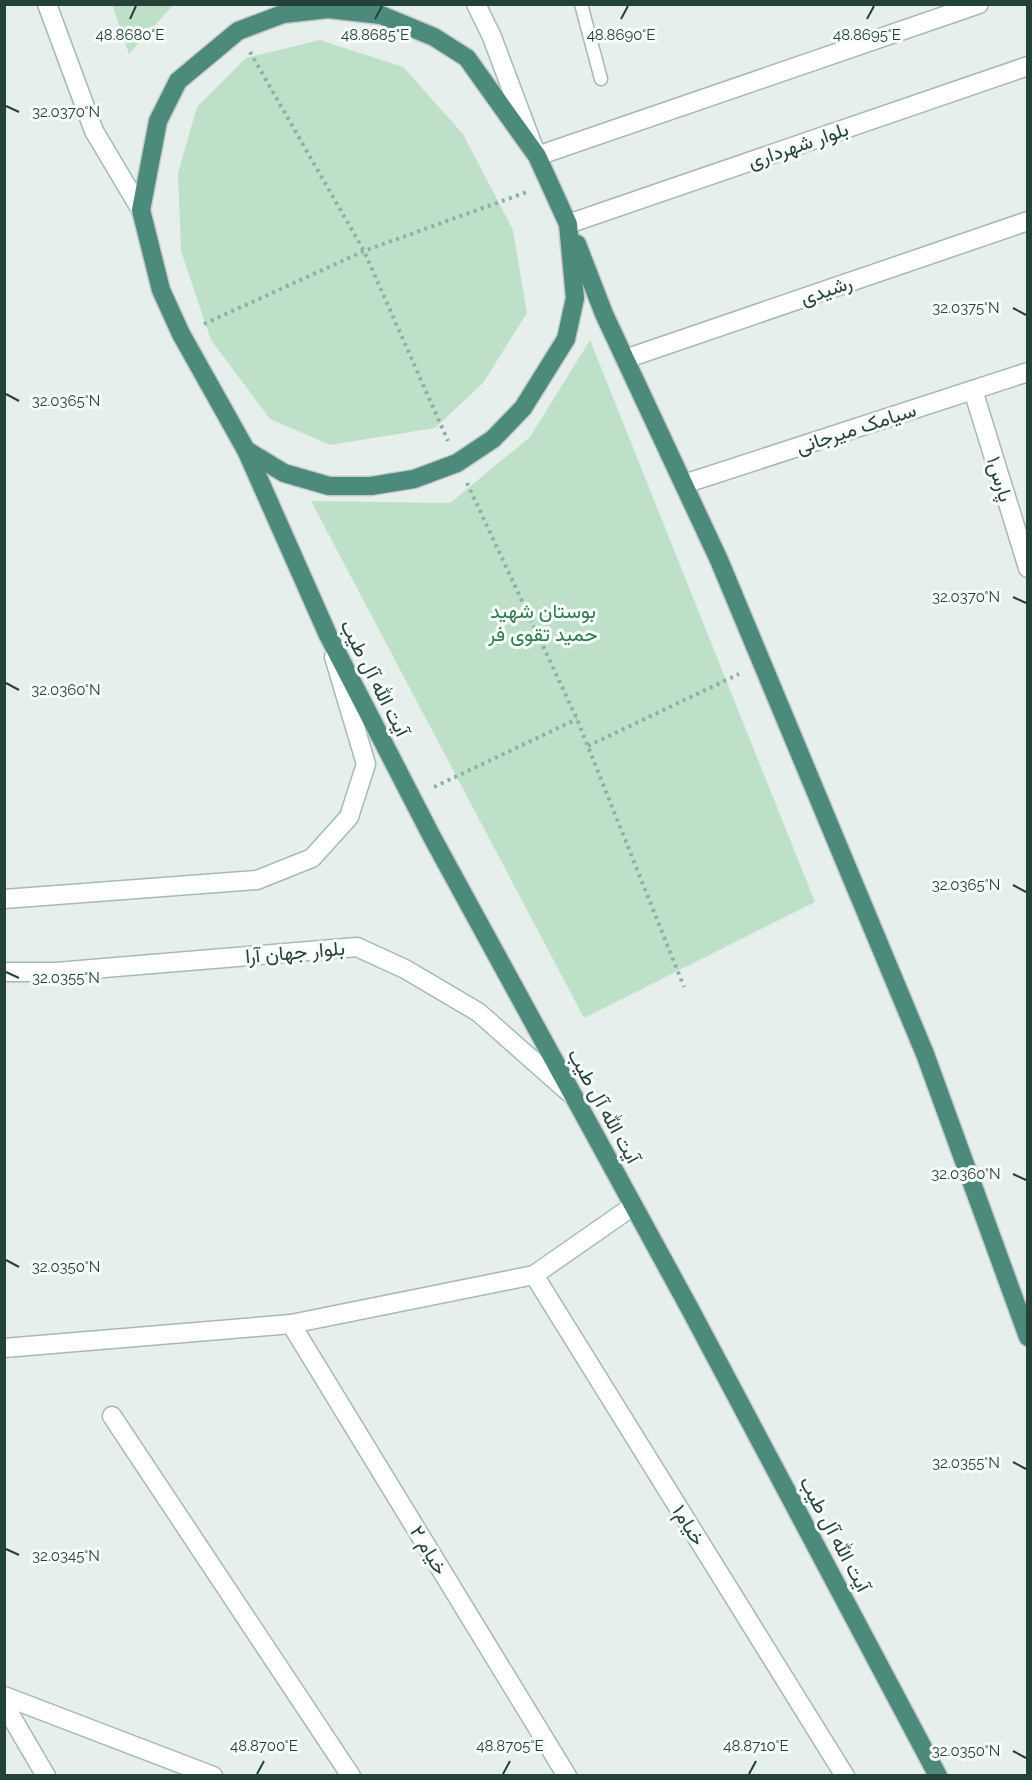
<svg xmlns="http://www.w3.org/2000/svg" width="1032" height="1780" font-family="Raleway,Vazirmatn,sans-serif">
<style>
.green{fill:#bfe0c8}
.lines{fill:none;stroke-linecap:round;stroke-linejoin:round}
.service-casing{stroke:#a8b8b2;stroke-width:15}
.minor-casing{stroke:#a8b8b2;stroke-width:21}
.secondary-casing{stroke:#a4bbb3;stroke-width:21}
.trunk-casing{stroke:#c2cac8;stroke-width:21}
.path{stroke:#86b3a5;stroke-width:4;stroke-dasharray:3 4.5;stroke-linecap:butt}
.service{stroke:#fff;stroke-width:12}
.minor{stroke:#fff;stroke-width:18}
.secondary{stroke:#fff;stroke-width:18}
.trunk{stroke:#4c8a7c;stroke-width:18}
.ticks{fill:none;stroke:#24423a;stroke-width:2}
.labels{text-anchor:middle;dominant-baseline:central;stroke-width:6;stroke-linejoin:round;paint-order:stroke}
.street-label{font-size:20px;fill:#24423a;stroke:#f7fbf9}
.park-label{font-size:20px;fill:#2d7a4b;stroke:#f7fbf9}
.ticks-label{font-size:15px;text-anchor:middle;fill:#24423a;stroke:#f7fbf9;stroke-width:6;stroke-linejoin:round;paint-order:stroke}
</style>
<rect width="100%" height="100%" fill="#e6efeb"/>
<!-- green -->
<g class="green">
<polygon points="112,4 172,4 173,5 129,54"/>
<polygon points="320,40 403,67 463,134 513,230 527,313 483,383 435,428 330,445 270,419 211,340 181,251 178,173 197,107 246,58"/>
<polygon points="590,340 815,902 584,1018 311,501 450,503 530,437"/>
</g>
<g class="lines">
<!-- service casing -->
<g class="service-casing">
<polyline id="service" points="581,4 601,79"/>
</g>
<!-- minor casing -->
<g class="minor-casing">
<g id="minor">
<polyline points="537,156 979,4"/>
<polyline points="568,224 1028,66"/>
<polyline points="625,359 1028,221"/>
<polyline points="973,390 1028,568"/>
<polyline points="684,484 1028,372"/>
<polyline points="534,1275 845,1776"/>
<polyline points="291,1324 567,1776"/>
<polyline points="4,1348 291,1324 534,1275 633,1206"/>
<polyline points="112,1416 351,1776"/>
<polyline points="4,1696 213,1776"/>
<polyline points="4,1704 46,1776"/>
</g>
</g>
<!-- secondary casing -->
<g class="secondary-casing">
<g id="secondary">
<polyline points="47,4 94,131 141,210"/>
<polyline points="476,4 492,37 533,146"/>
<polyline points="4,899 257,880 312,858 349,817 366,764 334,657"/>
<polyline points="4,972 56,972 357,947 405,969 478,1012 572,1095"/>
</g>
</g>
<!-- trunk casing -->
<g class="trunk-casing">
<g id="trunk">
<polygon points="328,9 381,15 434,37 467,58 537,156 568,224 575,298 566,339 523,408 493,439 457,463 414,479 371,486 329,486 284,473 246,450 181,334 161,290 141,210 158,121 178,81 238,31 283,14"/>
<polyline points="577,244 604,314 719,560 925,1054 1028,1337"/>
<polyline points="246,450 328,635 432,837 690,1309 938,1776"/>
</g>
</g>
<!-- path -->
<g class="path">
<polyline points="250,52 364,251 448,441"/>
<polyline points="204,324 364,251 527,192"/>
<polyline points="467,483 577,719 684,987"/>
<polyline points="588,746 739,674"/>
<polyline points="434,787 577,719"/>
</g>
<!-- service -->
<use href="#service" class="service"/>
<!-- minor -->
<use href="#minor" class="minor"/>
<!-- secondary -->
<use href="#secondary" class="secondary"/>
<!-- trunk -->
<use href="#trunk" class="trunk"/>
</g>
<!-- ticks -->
<path class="ticks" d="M130,19L136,6M375,19L382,6M621,19L628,6M867,19L874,6M6,106L19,112M1013,308L1026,315M6,394L19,401M1013,597L1026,603M6,683L19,690M1013,885L1026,892M6,972L19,978M1013,1174L1026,1180M6,1260L19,1267M1013,1462L1026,1469M6,1549L19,1555M1013,1751L1026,1758M257,1774L264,1761M503,1774L510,1761M749,1774L756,1761"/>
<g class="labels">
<!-- street labels -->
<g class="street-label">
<text transform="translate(798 145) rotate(-19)">بلوار شهرداری</text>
<text transform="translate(826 290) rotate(-19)">رشیدی</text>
<text transform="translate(856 428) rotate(-18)">سیامک میرجانی</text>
<text transform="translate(1000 479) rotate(73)">پارس۱</text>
<text transform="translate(375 678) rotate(63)">آیت الله آل طیب</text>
<text transform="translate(295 952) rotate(-5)">بلوار جهان آرا</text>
<text transform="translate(604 1106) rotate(61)">آیت الله آل طیب</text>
<text transform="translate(689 1525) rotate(58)">خیام۱</text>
<text transform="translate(835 1534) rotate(62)">آیت الله آل طیب</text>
<text transform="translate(429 1550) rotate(59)">خیام ۲</text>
</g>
<!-- park labels -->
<g class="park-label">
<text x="543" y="611">بوستان شهید<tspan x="543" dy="23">حمید تقوی فر</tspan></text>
</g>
</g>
<g class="ticks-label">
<text x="130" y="40">48.8680°E</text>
<text x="621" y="40">48.8690°E</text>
<text x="867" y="40">48.8695°E</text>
<text x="375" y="40">48.8685°E</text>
<text x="66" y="117">32.0370°N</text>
<text x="966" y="313">32.0375°N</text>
<text x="66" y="406">32.0365°N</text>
<text x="966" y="602">32.0370°N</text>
<text x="66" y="695">32.0360°N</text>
<text x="966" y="890">32.0365°N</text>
<text x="66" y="983">32.0355°N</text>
<text x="966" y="1179">32.0360°N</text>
<text x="66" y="1272">32.0350°N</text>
<text x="966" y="1468">32.0355°N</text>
<text x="66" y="1561">32.0345°N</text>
<text x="264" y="1751">48.8700°E</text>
<text x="510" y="1751">48.8705°E</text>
<text x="756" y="1751">48.8710°E</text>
<text x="966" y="1756">32.0350°N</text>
</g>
<!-- border -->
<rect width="1032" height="1780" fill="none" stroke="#24423a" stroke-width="12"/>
</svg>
